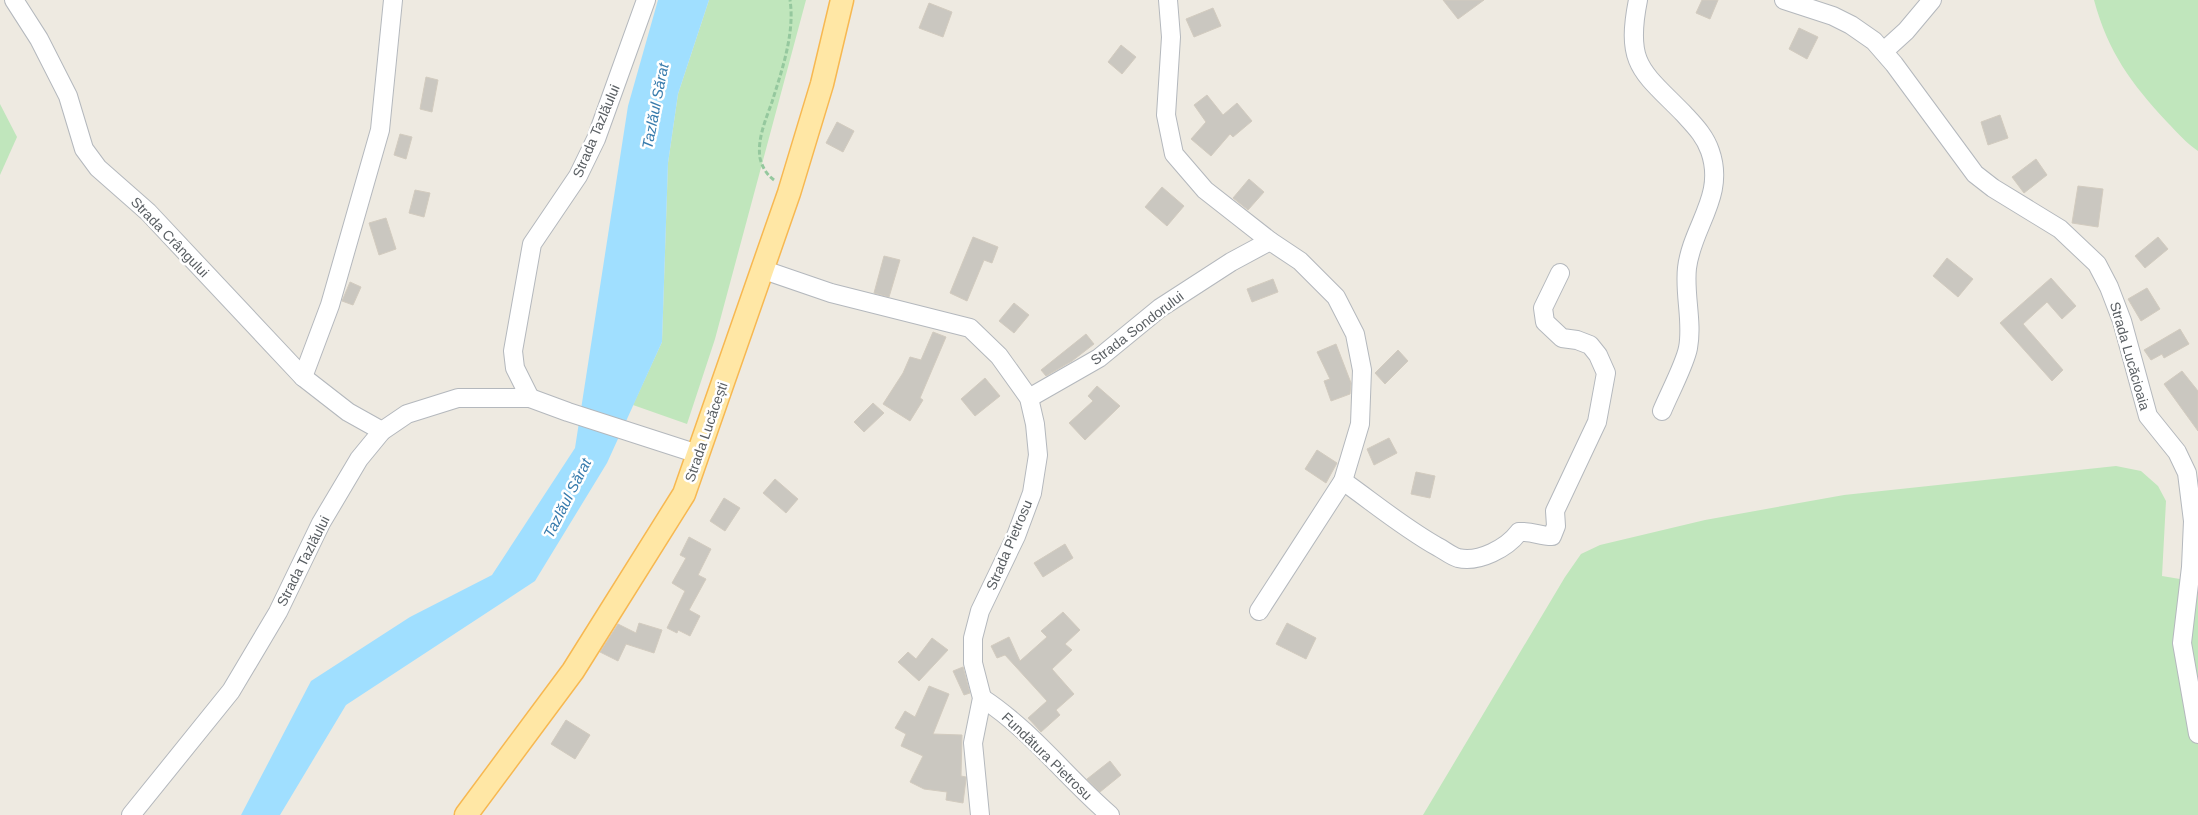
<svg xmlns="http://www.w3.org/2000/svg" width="2198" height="815" font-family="Arial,sans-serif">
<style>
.green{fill:#c0e6bc}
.water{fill:#a0dfff}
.building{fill:#cac7c0;stroke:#d2cbbf}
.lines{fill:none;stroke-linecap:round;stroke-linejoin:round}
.minor-casing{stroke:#b4b8bd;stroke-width:20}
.major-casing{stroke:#f7b851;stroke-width:25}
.path{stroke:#95c89e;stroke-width:3;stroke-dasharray:5 2.5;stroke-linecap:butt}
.minor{stroke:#fff;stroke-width:18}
.major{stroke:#ffe7a5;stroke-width:22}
.labels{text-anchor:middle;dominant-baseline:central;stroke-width:5;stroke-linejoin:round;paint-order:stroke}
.street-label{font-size:14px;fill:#5a5f63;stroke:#fff}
.water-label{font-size:15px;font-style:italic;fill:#377bac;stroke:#fff}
</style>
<rect width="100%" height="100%" fill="#eeeae1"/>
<!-- green -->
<g class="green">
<polygon points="709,0 806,0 715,339 687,424 633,405 662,342 668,163 678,94"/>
<path d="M2094,0H2198V151C2186,143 2177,132 2167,122C2131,83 2108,52 2094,0Z"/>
<polygon points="0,104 17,137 0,175"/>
<polygon points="2116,466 2141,471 2158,486 2166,501 2162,576 2198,582 2198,815 1423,815 1565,577 1581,554 1600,545 1705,520 1844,495"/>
</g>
<!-- water -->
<polygon class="water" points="658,0 709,0 678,94 668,163 662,342 607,463 535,581 346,705 280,815 241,815 311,681 410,617 492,575 575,448 628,106"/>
<!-- building -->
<g class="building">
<polygon points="1443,0 1484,0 1458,19"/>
<polygon points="1702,0 1718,0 1710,19 1696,13"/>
<polygon points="929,3 952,12 943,37 919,28"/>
<polygon points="1213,8 1221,26 1194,37 1186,19"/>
<polygon points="1799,28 1818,37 1807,59 1789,49"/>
<polygon points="1121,45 1136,57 1122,74 1108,62"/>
<polygon points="426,77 438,80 432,112 420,109"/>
<polygon points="1207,95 1223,115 1237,103 1252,121 1233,137 1230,134 1211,156 1191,139 1206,122 1194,105"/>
<polygon points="2000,115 2008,138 1988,145 1981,122"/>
<polygon points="837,122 854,131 843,152 826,143"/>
<polygon points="400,134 412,137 406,159 394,155"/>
<polygon points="2036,159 2047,175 2024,193 2012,177"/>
<polygon points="1249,179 1264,192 1248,210 1233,198"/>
<polygon points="2078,186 2103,189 2098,227 2072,223"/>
<polygon points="1162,187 1184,206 1167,226 1145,207"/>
<polygon points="415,190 430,193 424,217 409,213"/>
<polygon points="386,218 396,249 379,255 369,223"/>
<polygon points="973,237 998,247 992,263 984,260 967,301 950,293"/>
<polygon points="2158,237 2168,249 2145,268 2135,256"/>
<polygon points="884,256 900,260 889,297 874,293"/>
<polygon points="1947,258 1973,279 1958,297 1933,276"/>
<polygon points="2051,278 2076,306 2062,319 2047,302 2023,324 2063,370 2052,381 2000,323"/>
<polygon points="1273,279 1278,292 1252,302 1247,289"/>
<polygon points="350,282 361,287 353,305 342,301"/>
<polygon points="2147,288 2160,309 2141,321 2128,299"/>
<polygon points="1014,303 1029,315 1014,333 999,321"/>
<polygon points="2180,329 2189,344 2164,358 2162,354 2151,360 2144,350"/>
<polygon points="933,332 946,337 920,398 923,400 910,421 883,404 903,373 910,357 921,360"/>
<polygon points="1086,334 1094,344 1072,361 1046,376 1041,370"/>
<polygon points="1336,344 1351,383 1350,394 1331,401 1324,381 1330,379 1317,352"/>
<polygon points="1398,350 1408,361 1385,384 1375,373"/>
<polygon points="2182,371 2198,391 2198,431 2164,384"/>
<polygon points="985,378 1000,396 975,416 961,399"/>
<polygon points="1097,386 1120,406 1085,440 1069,423 1093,401 1088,396"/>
<polygon points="873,403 884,413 864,432 854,422"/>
<polygon points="1389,438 1397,453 1374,465 1367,449"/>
<polygon points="1317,450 1337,463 1326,483 1305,469"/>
<polygon points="1416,472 1435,476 1430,498 1411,494"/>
<polygon points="775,479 798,499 786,513 763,493"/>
<polygon points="724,498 740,508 725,531 710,521"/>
<polygon points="689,537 711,549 698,575 706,579 689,610 700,616 690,636 678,630 677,633 667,628 685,591 672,583 686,558 680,555"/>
<polygon points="1065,544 1073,558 1043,577 1034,563"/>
<polygon points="1063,612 1080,630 1065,644 1072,650 1052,669 1074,694 1056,710 1060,715 1041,732 1028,718 1047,701 1005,655 997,658 991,646 1009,637 1020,661 1047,637 1041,631"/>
<polygon points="639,623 662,630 654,653 626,644 618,661 600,652 618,624 636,633"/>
<polygon points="1287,623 1316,638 1306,659 1276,644"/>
<polygon points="932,638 948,650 919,681 898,662 908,652 916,659"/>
<polygon points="963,667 970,693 964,695 953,671"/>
<polygon points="929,686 949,694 933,734 962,735 961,776 966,777 966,779 963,803 946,800 947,792 924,789 910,782 923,756 901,746 906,734 895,728 905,711 915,717"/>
<polygon points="566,720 590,735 575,759 551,744"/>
<polygon points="1110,761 1121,775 1100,792 1087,779"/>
</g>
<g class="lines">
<!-- minor casing -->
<g class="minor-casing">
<g id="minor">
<polyline points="14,0 39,39 68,96 84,149 98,168 148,212 303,377 348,412 382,431"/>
<polyline points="1168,0 1171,37 1166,115 1174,154 1205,190 1270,241 1300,261 1336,297 1355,334 1362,370 1360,424 1343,481 1259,611"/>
<path d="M1638,0C1625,65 1642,71 1684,114C1695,126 1705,136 1710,151C1726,196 1692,226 1687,268C1684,294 1693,322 1688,348C1685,364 1669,394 1662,411"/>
<polyline points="1784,0 1833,16 1851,25 1874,41 1894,64 1975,174 1993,188 2060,229 2097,264 2109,287 2122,321 2148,416 2177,452 2187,473 2193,521 2191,567 2182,643 2198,734"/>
<polyline points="1884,51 1906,31 1932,0"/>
<polyline points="764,270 831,293 970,328 999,356 1029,398 1035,424 1038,455 1032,493 1016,536 980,611 973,638 973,663 982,698 973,743 980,815"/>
<polyline points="303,377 330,305 380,130 393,0"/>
<polyline points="530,398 515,368 513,351 532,244 578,176 596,139 646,0"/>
<polyline points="1029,398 1099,358 1160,308 1231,262 1270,241"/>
<path d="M1343,481C1374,503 1404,528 1438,547C1444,550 1451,556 1458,558C1479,563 1507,548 1519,532C1533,531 1539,536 1552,536L1556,526L1555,511L1597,422L1606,373L1598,355L1590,345L1577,340L1562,338L1545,322L1543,308L1560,273"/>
<path d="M982,698C1031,730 1066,777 1110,815"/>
<polyline points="131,815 231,691 278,612 321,523 359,459 382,431 407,414 458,398 530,398 568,412 698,454"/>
</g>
</g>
<!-- major casing -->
<g class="major-casing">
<polyline id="major" points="466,815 573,671 684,494 789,193 822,84 842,0"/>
</g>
<!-- path -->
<path class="path" d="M774,180C767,175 762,167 760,158C757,139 766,119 772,102C782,70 795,33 790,0"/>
<!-- minor -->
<use href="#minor" class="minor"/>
<!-- major -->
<use href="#major" class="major"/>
</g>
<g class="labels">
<!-- street labels -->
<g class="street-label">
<text transform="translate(596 131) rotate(-67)">Strada Tazlăului</text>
<text transform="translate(170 237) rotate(46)">Strada Crângului</text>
<text transform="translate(1137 328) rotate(-37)">Strada Sondorului</text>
<text transform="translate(2130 356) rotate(74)">Strada Lucăcioaia</text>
<text transform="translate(706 432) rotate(-71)">Strada Lucăcești</text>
<text transform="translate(1009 545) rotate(-67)">Strada Pietrosu</text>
<text transform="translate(303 561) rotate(-63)">Strada Tazlăului</text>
<text transform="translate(1047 756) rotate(44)">Fundătura Pietrosu</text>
</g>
<!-- water labels -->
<g class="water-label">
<text transform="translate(655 106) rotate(-79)">Tazlăul Sărat</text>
<text transform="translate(567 498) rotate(-63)">Tazlăul Sărat</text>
</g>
</g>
</svg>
